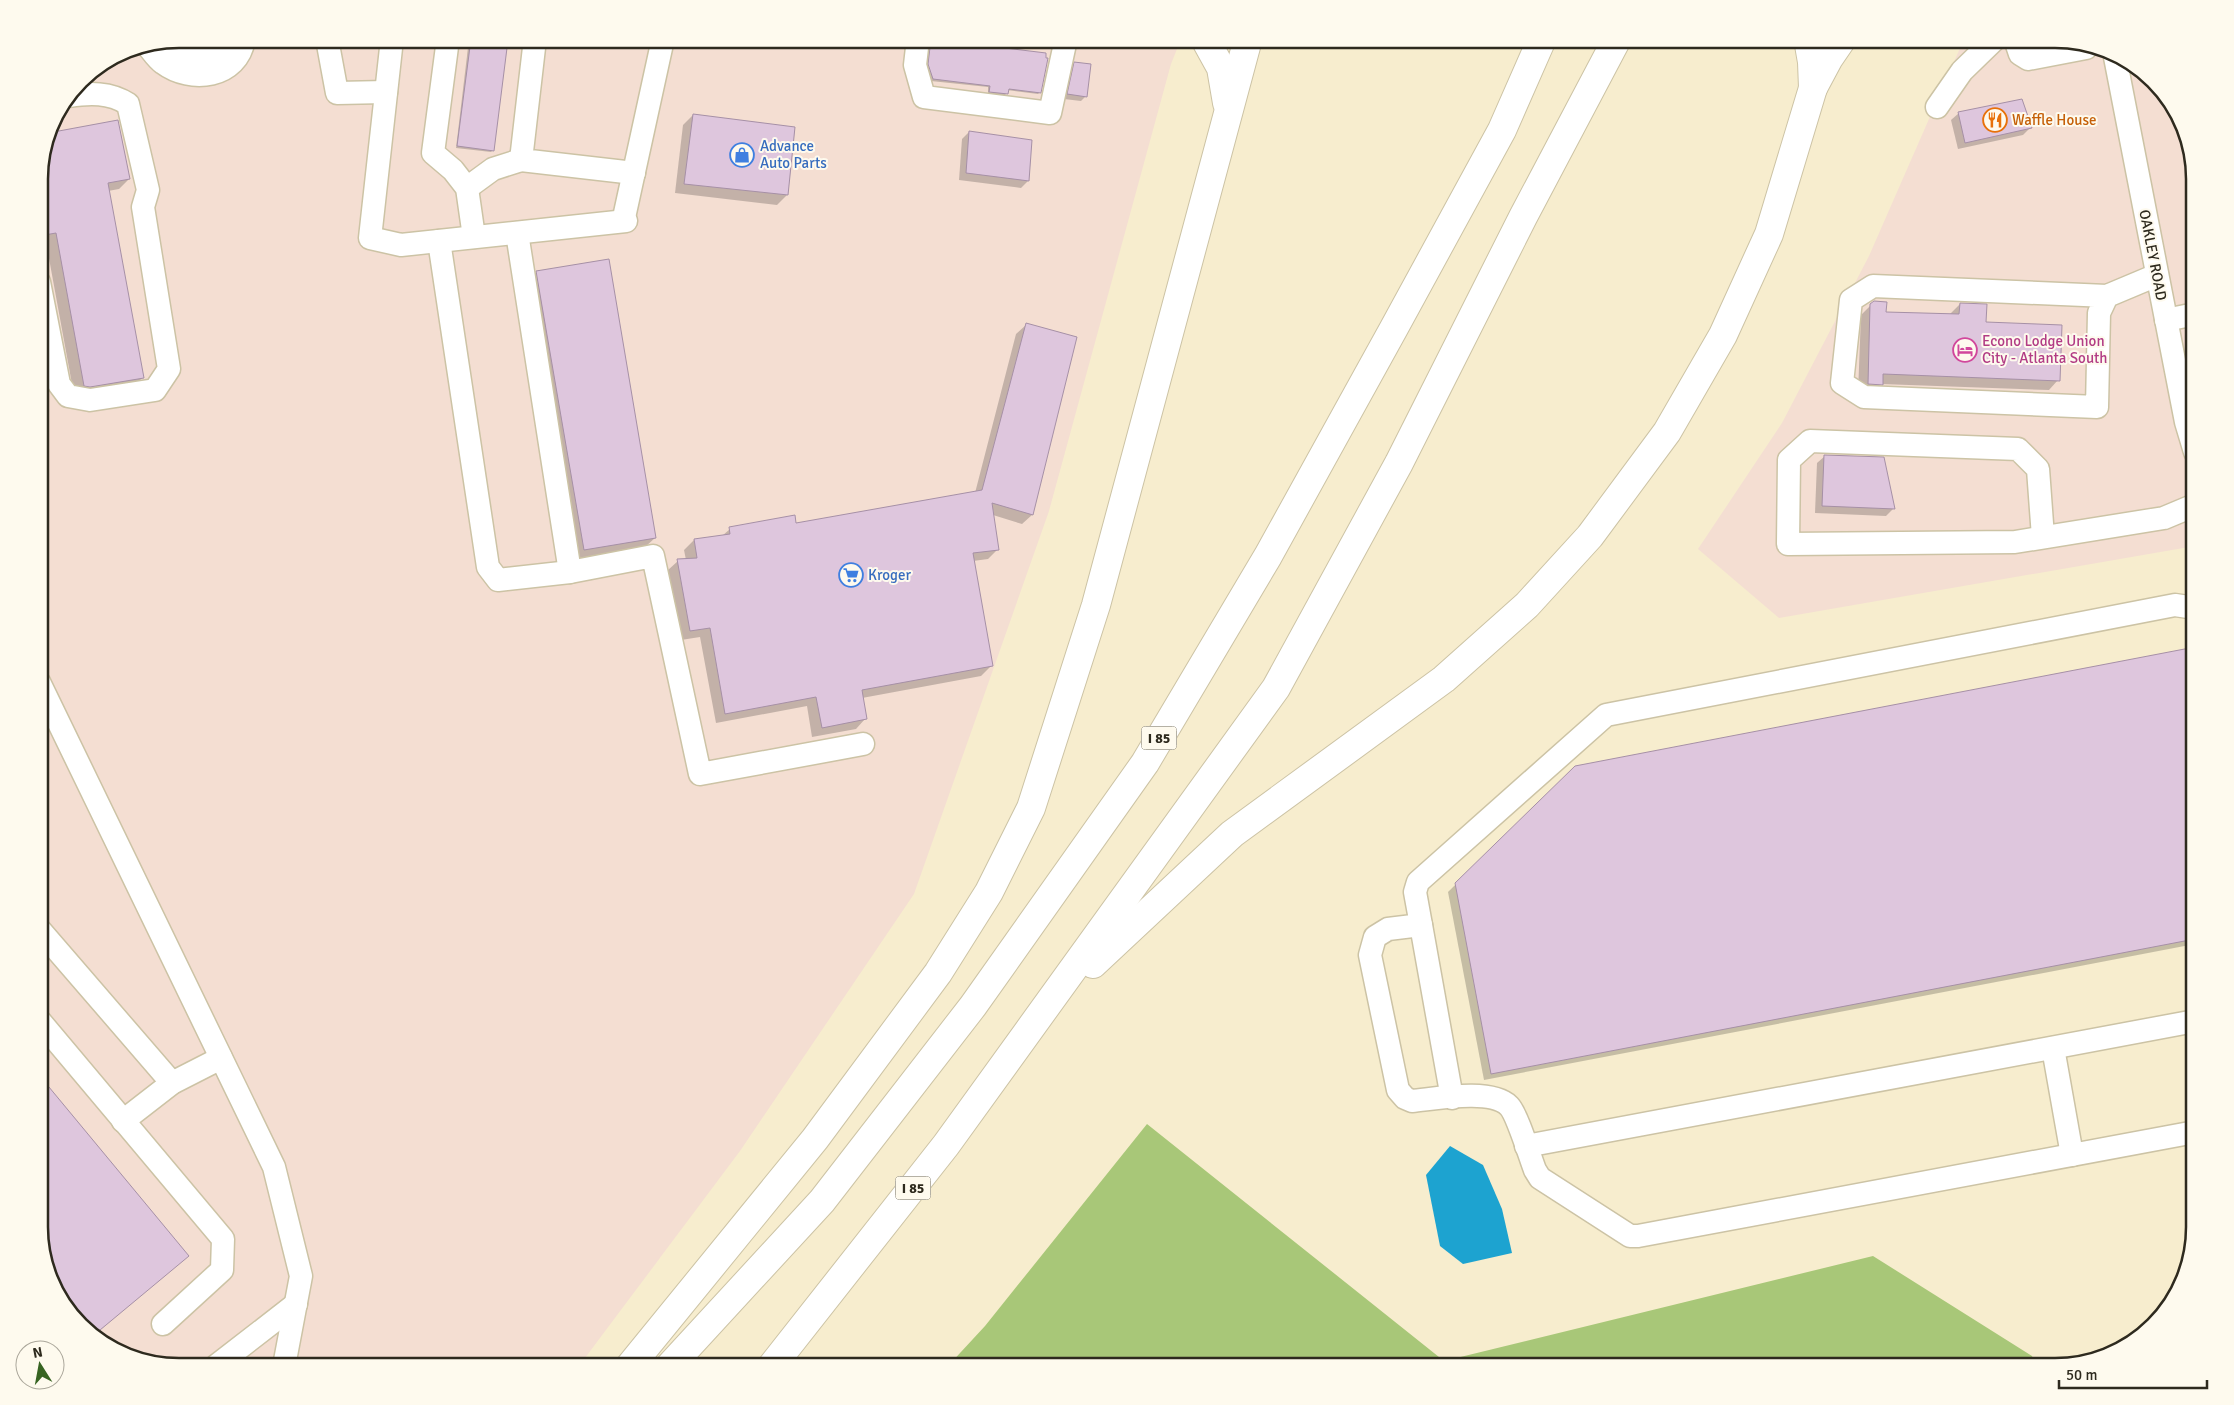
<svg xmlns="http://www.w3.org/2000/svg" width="2234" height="1405" font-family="Signika,sans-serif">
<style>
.commercial{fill:#f4ded2}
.green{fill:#a8c778}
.water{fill:#1da3d0}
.shadow{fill:#0003}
.building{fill:#dec6dd;stroke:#a690a6}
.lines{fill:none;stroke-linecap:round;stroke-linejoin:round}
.minor-casing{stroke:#ccc3a5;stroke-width:25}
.highway-casing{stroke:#ccc3a5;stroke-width:30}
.minor{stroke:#fff;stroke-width:22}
.highway{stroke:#fff;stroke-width:28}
.labels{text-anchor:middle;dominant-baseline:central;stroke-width:4;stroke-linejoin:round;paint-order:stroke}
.shield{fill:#fefaee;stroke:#6c685c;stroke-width:1}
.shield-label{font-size:14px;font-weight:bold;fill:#2e2a1e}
.food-label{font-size:15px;fill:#c56008;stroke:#fefaee;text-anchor:start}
.shop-label{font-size:15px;fill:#366cbe;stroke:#fefaee;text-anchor:start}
.street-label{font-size:15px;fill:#2e2a1e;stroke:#fefaee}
.hotel-label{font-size:15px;fill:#b23c85;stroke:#fefaee;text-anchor:start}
.rim{fill:none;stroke:#2e2a1e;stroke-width:2.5}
</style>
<rect width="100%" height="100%" fill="#f7edce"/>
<!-- commercial -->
<g class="commercial">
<polygon points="179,39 1181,39 1171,64 1049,511 914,894 740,1151 579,1366 179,1366 101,1343 58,1297 39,1235 39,170 50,125 80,79 125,49"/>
<polygon points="1964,39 2055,39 2133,62 2177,109 2195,178 2195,546 1779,618 1698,549 1782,423 1869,256"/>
</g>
<!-- green -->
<polygon class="green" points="1147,1124 1444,1361 1873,1256 2032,1356 2036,1366 948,1366 985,1326"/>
<!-- water -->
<polygon class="water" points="1450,1146 1483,1165 1502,1209 1512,1253 1463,1264 1440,1246 1426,1175"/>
<!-- shadow -->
<g class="shadow">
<polygon points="469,39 507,41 493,150 491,152 456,148"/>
<polygon points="931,40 1040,92 1038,94 1007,90 1005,96 988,94 988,87 931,81 927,67 929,42"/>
<polygon points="1075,63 1086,96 1081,101 1064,99 1070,68"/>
<polygon points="1959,113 2030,128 2023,135 1958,149 1951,120"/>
<polygon points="693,115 787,195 777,205 675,193 683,125"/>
<polygon points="117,121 129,179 119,189 108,191 142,378 133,388 74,395 46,242 39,243 39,170 47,134"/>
<polygon points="969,132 1028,181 1021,188 959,180 962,139"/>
<polygon points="537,272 655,538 645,547 574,559 527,282"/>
<polygon points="1960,304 2058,380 2049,390 1881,384 1872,394 1858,393 1861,315 1871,305 1885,313 1950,314"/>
<polygon points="1026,325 1032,515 1022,524 993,515 998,549 988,559 973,561 991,666 981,676 862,698 865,719 856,729 812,737 807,706 716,723 700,637 681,640 668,570 678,561 686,560 684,550 694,540 722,536 730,529 796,524 975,493 1016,334"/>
<polygon points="1825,456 1883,458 1893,509 1886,516 1815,513 1817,463"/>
<polygon points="2195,649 2195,944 1484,1080 1448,892 1575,767"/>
<polygon points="39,1077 187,1256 94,1335 58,1297 39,1235"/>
</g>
<!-- building -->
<g class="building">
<polygon points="471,39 508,40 494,151 457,146"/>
<polygon points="931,39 1046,53 1046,58 1048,58 1041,93 1009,89 1008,94 989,92 990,86 933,79 928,64"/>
<polygon points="1074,62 1091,64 1087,97 1067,94"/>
<polygon points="2022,99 2032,128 1965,143 1958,112"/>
<polygon points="693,114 795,127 788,195 684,184"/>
<polygon points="118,120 130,179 108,183 144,378 90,387 84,386 56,233 39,236 39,170 48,133"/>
<polygon points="969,131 1032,140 1029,181 966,173"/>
<polygon points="609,259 656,538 584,550 536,271"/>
<polygon points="1874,301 1887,302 1886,312 1959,314 1960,303 1987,304 1986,322 2062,325 2060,381 1883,374 1883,385 1868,384 1870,304"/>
<polygon points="1026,323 1077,337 1033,515 992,503 999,550 973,553 993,666 862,690 867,719 822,728 816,697 725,714 710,628 690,631 677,559 697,558 694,539 730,534 729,527 795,515 796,523 982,490"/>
<polygon points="1824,455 1884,457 1895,509 1822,506"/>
<polygon points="2195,647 2195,939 1491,1074 1455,883 1575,766"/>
<polygon points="39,1075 189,1256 94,1335 58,1297 39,1235"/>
</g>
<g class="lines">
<!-- minor casing -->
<g class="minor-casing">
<g id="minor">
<polyline points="327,39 337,93 386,92"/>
<polyline points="392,39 370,238 401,245 626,221"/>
<polyline points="448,39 433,153 453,170 467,188 474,237"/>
<polyline points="535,39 521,160 634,173"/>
<polyline points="918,39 915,65 924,97 1050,113 1066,39"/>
<polyline points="2015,39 2020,54 2028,59 2086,48"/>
<path d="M161,42C175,60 202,58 222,55L230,39"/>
<path d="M147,45C152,51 157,59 163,63C191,84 238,78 244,39"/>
<polyline points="2115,57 2186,422 2195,452"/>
<polyline points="1937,107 1962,71 1995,39"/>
<polyline points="467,188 493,169 521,160"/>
<polyline points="625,213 663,39"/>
<polyline points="517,233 570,572 653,556 700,774 863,744"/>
<polyline points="439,241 488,567 498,580 570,572"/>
<path d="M39,282L59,384L68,396L90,400L155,390L169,369L143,207L148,190L128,104C110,92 89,93 69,96"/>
<polyline points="2107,296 1873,286 1851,300 1842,383 1864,397 2097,407 2099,313 2107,296 2157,275"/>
<polyline points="2166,320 2195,314"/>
<polyline points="2043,537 2038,469 2018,449 1810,441 1789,460 1788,544 2015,542 2164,518 2195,505"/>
<path d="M2195,608L2175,605L1606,715L1418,882L1415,892L1421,925L1388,929L1375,937L1370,955L1398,1090L1405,1098L1412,1101C1435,1099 1491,1088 1509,1106C1517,1114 1530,1157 1535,1170L1540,1178L1630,1236H1638L2195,1132"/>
<polyline points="39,682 274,1167 301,1276 284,1366"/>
<polyline points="1421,925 1452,1098"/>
<polyline points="39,929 172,1083"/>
<polyline points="39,1020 223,1239 222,1270 163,1324"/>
<polyline points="2053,1048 2072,1155"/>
<polyline points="123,1121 172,1083 221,1058"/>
<polyline points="1526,1146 2195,1021"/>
<polyline points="216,1366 296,1304"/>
</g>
</g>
<!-- highway casing -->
<g class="highway-casing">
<g id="highway">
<polyline points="1205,39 1221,68 1227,103"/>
<polyline points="1808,39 1812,62 1813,88"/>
<polyline points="1093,964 1232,834 1444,679 1527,605 1590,536 1667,432 1723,335 1769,234 1813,88 1829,58 1842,39"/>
<polyline points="630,1366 815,1139 938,973 989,892 1031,808 1096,605 1248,39"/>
<polyline points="670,1366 822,1201 973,1006 1145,763 1268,556 1394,328 1502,130 1542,39"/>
<polyline points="772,1366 946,1145 1276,688 1399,463 1523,217 1617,39"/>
</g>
</g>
<!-- minor -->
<use href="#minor" class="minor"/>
<!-- highway -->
<use href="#highway" class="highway"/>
</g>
<!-- icons -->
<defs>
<g id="restaurant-ring" transform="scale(1.25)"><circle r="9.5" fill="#fefaee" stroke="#e8710a" stroke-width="1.5"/><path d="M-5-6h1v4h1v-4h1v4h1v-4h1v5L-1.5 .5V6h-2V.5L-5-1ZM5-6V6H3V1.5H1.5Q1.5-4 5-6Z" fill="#e8710a"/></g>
<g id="shop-ring" transform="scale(1.25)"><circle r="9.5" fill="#fefaee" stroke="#3f7fe0" stroke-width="1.5"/><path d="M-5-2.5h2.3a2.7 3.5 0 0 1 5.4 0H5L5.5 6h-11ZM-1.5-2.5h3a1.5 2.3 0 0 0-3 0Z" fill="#3f7fe0"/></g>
<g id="hotel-ring" transform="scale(1.25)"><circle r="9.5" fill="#fefaee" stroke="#d1479c" stroke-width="1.5"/><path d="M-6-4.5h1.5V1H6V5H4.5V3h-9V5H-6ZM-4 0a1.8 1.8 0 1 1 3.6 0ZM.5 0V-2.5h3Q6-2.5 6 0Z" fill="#d1479c"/></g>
<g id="supermarket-ring" transform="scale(1.25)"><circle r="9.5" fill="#fefaee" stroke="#3f7fe0" stroke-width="1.5"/><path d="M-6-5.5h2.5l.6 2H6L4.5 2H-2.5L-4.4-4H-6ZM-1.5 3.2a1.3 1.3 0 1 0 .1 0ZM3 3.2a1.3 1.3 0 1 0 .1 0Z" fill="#3f7fe0"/></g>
</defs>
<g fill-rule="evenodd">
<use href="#restaurant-ring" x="1995" y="120"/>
<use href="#shop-ring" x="742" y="155"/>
<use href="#hotel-ring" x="1965" y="350"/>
<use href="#supermarket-ring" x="851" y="575"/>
</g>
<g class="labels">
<!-- shield labels -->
<g class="shield">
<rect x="1141.5" y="726.5" width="35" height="23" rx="4"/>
<rect x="895.5" y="1176.5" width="35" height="23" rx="4"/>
</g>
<g class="shield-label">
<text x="1159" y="738">I 85</text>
<text x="913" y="1188">I 85</text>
</g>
<!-- food labels -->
<g class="food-label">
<text x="2012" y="120">Waffle House</text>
</g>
<!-- shop labels -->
<g class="shop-label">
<text x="760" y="146">Advance<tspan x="760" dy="17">Auto Parts</tspan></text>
<text x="868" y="575">Kroger</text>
</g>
<!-- street labels -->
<g class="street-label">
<text transform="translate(2153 255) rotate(79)">OAKLEY ROAD</text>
</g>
<!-- hotel labels -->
<g class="hotel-label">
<text x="1982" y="341">Econo Lodge Union<tspan x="1982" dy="17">City - Atlanta South</tspan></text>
</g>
</g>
<!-- crop -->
<path d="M0 0H2234V1405H0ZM179 48H2055A131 131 0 0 1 2186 179V1227A131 131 0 0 1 2055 1358H179A131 131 0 0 1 48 1227V179A131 131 0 0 1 179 48Z" fill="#fefaee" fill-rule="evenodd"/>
<path class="rim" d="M179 48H2055A131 131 0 0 1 2186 179V1227A131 131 0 0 1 2055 1358H179A131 131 0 0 1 48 1227V179A131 131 0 0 1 179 48Z"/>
<!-- north arrow -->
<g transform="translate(40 1365) rotate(349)"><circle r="24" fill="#fefaee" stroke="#aba79b"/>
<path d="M0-4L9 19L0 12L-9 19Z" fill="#376422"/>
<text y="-8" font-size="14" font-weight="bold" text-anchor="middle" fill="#2e2a1e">N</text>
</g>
<!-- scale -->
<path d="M2059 1380v8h148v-8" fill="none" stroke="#2e2a1e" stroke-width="2.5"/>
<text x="2066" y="1380" font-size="15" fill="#2e2a1e" stroke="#fefaee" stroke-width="4" paint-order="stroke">50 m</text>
</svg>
